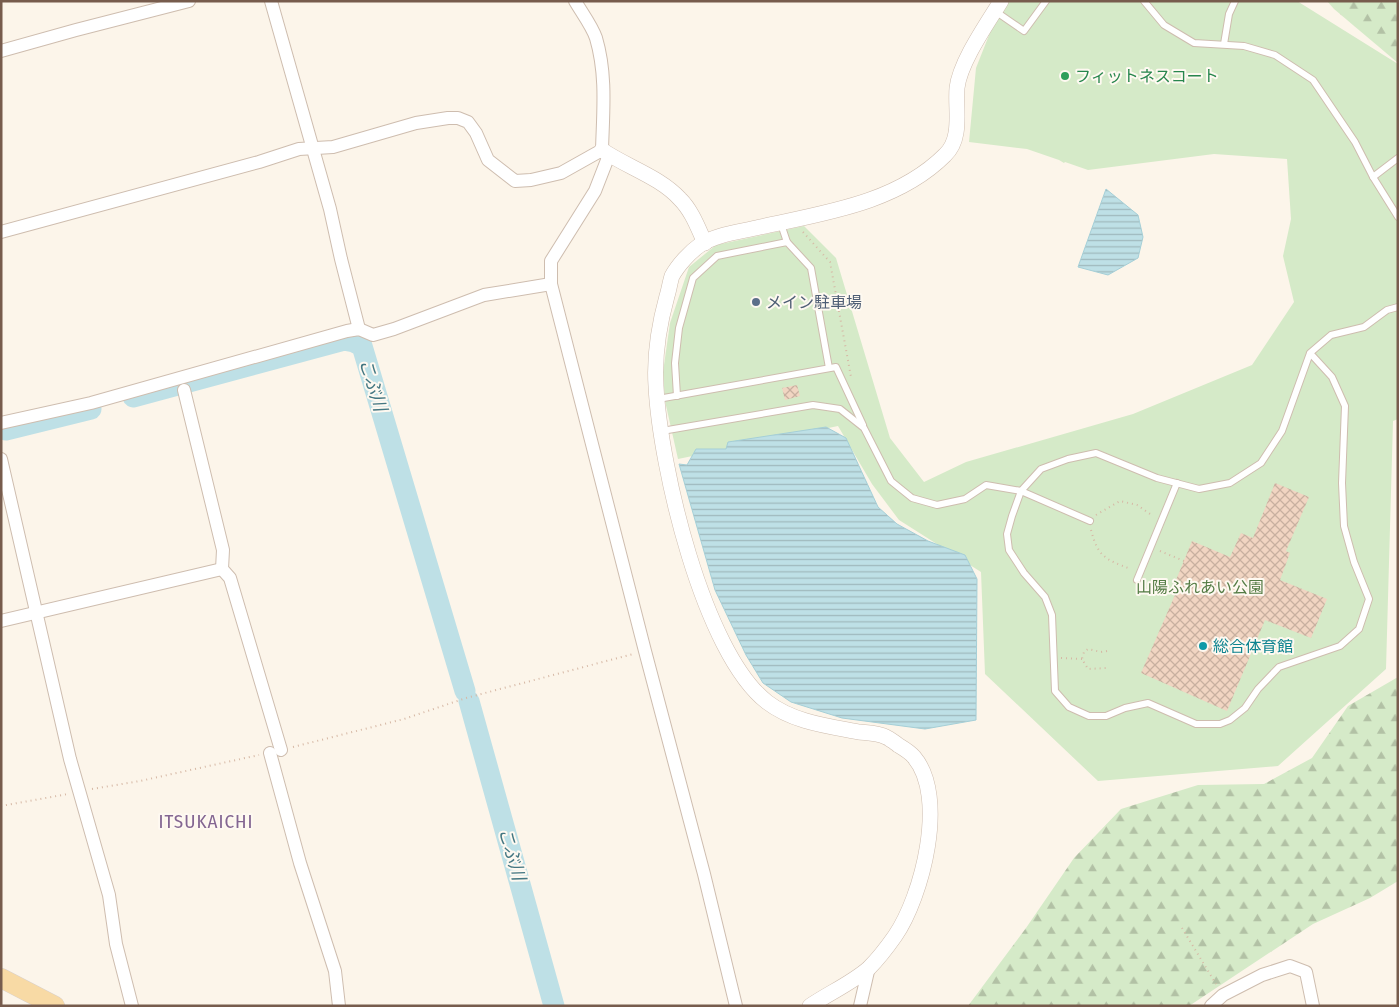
<svg xmlns="http://www.w3.org/2000/svg" width="1399" height="1007" font-family="'Fira Sans Condensed','Noto Sans JP',sans-serif">
<style>
.forest{fill:url(#forest-firs)}
.green{fill:#d5eac8}
.water{fill:url(#water-rules);stroke:#a5cfd7}
.lines{fill:none;stroke-linecap:round;stroke-linejoin:round}
.river{stroke:#bee0e6;stroke-width:21}
.building{fill:url(#building-cross-hatch)}
.service-casing{stroke:#cebdaf;stroke-width:8}
.minor-casing{stroke:#cebdaf;stroke-width:14}
.tertiary-casing{stroke:#cebdaf;stroke-width:16}
.primary-casing{stroke:#d9d1cd;stroke-width:20}
.path{stroke:#d6b8a5;stroke-width:2;stroke-dasharray:1 4;stroke-linecap:butt}
.service{stroke:#fff;stroke-width:6}
.minor{stroke:#fff;stroke-width:12}
.tertiary{stroke:#fff;stroke-width:15}
.primary{stroke:#f8daa5;stroke-width:19}
.leisure-dot{fill:#2e9e5b;stroke:#fef9f1;stroke-width:2}
.service-dot{fill:#5c6f8a;stroke:#fef9f1;stroke-width:2}
.culture-dot{fill:#0f9aa8;stroke:#fef9f1;stroke-width:2}
.labels{text-anchor:middle;dominant-baseline:central;stroke-width:4;stroke-linejoin:round;paint-order:stroke}
.leisure-label{font-size:16px;fill:#27864d;stroke:#fef9f1;text-anchor:start}
.service-label{font-size:16px;fill:#4e5e75;stroke:#fef9f1;text-anchor:start}
.park-label{font-size:16px;fill:#547c45;stroke:#fef9f1}
.culture-label{font-size:16px;fill:#0d838f;stroke:#fef9f1;text-anchor:start}
.water-label{font-size:18px;font-style:italic;fill:#447782;stroke:#fef9f1}
.quarter-label{font-size:19px;letter-spacing:1px;fill:#846692;stroke:#fef9f1}
</style>
<defs>
<pattern id="forest-firs" width="22" height="20" patternUnits="userSpaceOnUse" patternTransform="scale(1.25)"><rect width="22" height="20" fill="#d5eac8"/><path d="M5 1l3.5 6h-7zM16 11l3.5 6h-7z" fill="#b2c1a5"/></pattern>
<pattern id="water-rules" width="6" height="5" patternUnits="userSpaceOnUse" patternTransform="scale(1.25)"><rect width="6" height="5" fill="#bee0e6"/><path d="M0 2.5h6" fill="none" stroke="#9fb9bd"/></pattern>
<pattern id="building-cross-hatch" width="8" height="8" patternUnits="userSpaceOnUse" patternTransform="scale(1.25)"><rect width="8" height="8" fill="#f1d5c2"/><path d="M0 0l8 8M0 8l8-8" fill="none" stroke="#c8b0a0"/></pattern>
</defs>
<rect width="100%" height="100%" fill="#fcf5ea"/>
<!-- forest -->
<g class="forest">
<polygon points="1327,1 1398,1 1398,63 1334,9"/>
<polygon points="1398,677 1398,881 1370,898 1313,924 1189,1006 968,1006 1026,928 1074,858 1121,809 1198,785 1264,784 1312,758 1348,706"/>
</g>
<!-- green -->
<polygon class="green" points="1007,1 1297,1 1398,64 1398,419 1393,421 1386,669 1278,766 1098,781 985,674 981,572 899,520 872,484 838,426 678,459 665,401 663,372 670,323 689,267 716,245 804,226 836,258 890,438 924,482 966,462 1133,414 1252,365 1294,302 1283,256 1291,219 1287,159 1214,154 1088,170 1065,162 1064,163 1059,160 1027,149 969,142 976,68 993,25"/>
<!-- water -->
<g class="water">
<polygon points="1106,189 1138,215 1143,237 1138,258 1108,275 1078,267"/>
<polygon points="826,427 846,438 878,507 897,524 928,541 965,555 977,579 976,720 925,729 842,718 791,702 763,683 746,655 715,590 679,464 687,465 696,449 726,449 728,442"/>
</g>
<g class="lines">
<!-- river -->
<g class="river">
<polyline points="133,397 344,340 354,342 362,346 465,691"/>
<polyline points="6,430 91,409"/>
<polyline points="469,701 554,1006"/>
</g>
</g>
<!-- building -->
<g class="building">
<polygon points="797,385 800,396 785,400 782,388"/>
<polygon points="1275,483 1309,497 1286,551 1290,553 1280,580 1327,599 1311,638 1265,620 1227,711 1141,673 1181,581 1176,580 1192,541 1230,557 1241,533 1253,538"/>
</g>
<g class="lines">
<!-- service casing -->
<g class="service-casing">
<g id="service">
<polyline points="1144,1 1164,25 1194,43 1244,46 1275,55 1313,80 1355,142 1373,177 1398,217"/>
<polyline points="995,11 1024,31 1046,1"/>
<polyline points="1224,44 1229,14 1235,1"/>
<polyline points="1373,177 1398,158"/>
<polyline points="781,224 787,242"/>
<polyline points="1310,353 1332,377 1345,406 1342,483 1344,526 1354,562 1369,599 1359,629 1340,646 1279,667 1258,689 1245,708 1230,720 1220,724 1196,724 1148,703 1125,708 1106,716 1089,716 1069,707 1055,691 1052,615 1045,597 1024,573 1009,550 1007,534 1012,516 1021,491 1041,469 1068,459 1096,453 1157,478 1199,489 1230,483 1261,463 1282,431 1310,353 1331,335 1364,327 1387,310 1398,307"/>
<polyline points="677,396 675,363 679,328 693,278 717,256 787,242 811,268 829,368"/>
<polyline points="658,399 836,367 863,425"/>
<polyline points="662,431 813,405 840,409 864,428 891,481 912,498 937,505 965,499 986,485 1021,491 1090,521"/>
<polyline points="1137,580 1177,483"/>
</g>
</g>
<!-- minor casing -->
<g class="minor-casing">
<g id="minor">
<polyline points="271,1 330,209 341,259 359,329"/>
<polyline points="1,51 76,30 189,1"/>
<polyline points="609,155 595,191 551,261 551,284 645,651 704,874 736,1006"/>
<path d="M1,232L259,162L299,149L333,147L416,123L448,118H458L468,122L476,133L488,160L515,181L531,180L561,173L602,150C603,113 607,75 596,38C592,26 582,13 575,1"/>
<polyline points="184,390 223,550 222,569 230,578 281,750"/>
<polyline points="1,423 91,403 347,331 359,329 373,335 394,329 484,295 551,284"/>
<polyline points="1,459 70,759 109,895 116,944 132,1006"/>
<polyline points="1,621 222,569"/>
<polyline points="270,753 300,863 335,971 339,1006"/>
<polyline points="860,1006 869,967"/>
<polyline points="1211,1006 1223,995 1262,975 1290,966 1306,972 1313,1006"/>
</g>
</g>
<!-- tertiary casing -->
<g class="tertiary-casing">
<g id="tertiary">
<path d="M602,150C627,167 660,177 680,199C692,211 698,228 705,243"/>
<path d="M810,1006C829,993 852,983 869,968C878,959 888,946 895,936C922,897 948,797 914,757C910,752 903,748 898,745C897,744 887,737 886,737C878,733 867,733 859,732C827,726 793,722 767,702C703,652 660,466 656,386C654,356 659,325 667,296C669,290 670,282 672,276C678,265 690,252 700,245C717,234 740,232 760,227C824,213 897,203 945,155C963,138 955,109 957,88C960,62 987,24 1001,1"/>
</g>
</g>
<!-- primary casing -->
<g class="primary-casing">
<polyline id="primary" points="1,978 55,1006"/>
</g>
<!-- path -->
<g class="path">
<polyline points="803,232 830,262 851,377"/>
<polyline points="1096,515 1120,501 1137,505 1153,516"/>
<path d="M1091,530C1098,557 1106,560 1131,569"/>
<polyline points="1160,551 1184,561"/>
<polyline points="1107,651 1101,652 1088,649 1084,652 1082,659 1088,669 1107,668"/>
<polyline points="1061,658 1082,659"/>
<polyline points="293,747 404,719 466,698 633,654"/>
<polyline points="92,789 140,781 259,755"/>
<polyline points="1,806 68,794"/>
<polyline points="1182,928 1216,984"/>
</g>
<!-- service -->
<use href="#service" class="service"/>
<!-- minor -->
<use href="#minor" class="minor"/>
<!-- tertiary -->
<use href="#tertiary" class="tertiary"/>
<!-- primary -->
<use href="#primary" class="primary"/>
</g>
<!-- markers -->
<circle class="leisure-dot" cx="1065" cy="76" r="5"/>
<circle class="service-dot" cx="756" cy="302" r="5"/>
<circle class="culture-dot" cx="1203" cy="646" r="5"/>
<g class="labels">
<!-- leisure labels -->
<g class="leisure-label">
<text x="1075" y="76">フィットネスコート</text>
</g>
<!-- service labels -->
<g class="service-label">
<text x="766" y="302">メイン駐車場</text>
</g>
<!-- park labels -->
<g class="park-label">
<text x="1200" y="587">山陽ふれあい公園</text>
</g>
<!-- culture labels -->
<g class="culture-label">
<text x="1213" y="646">総合体育館</text>
</g>
<!-- water labels -->
<g class="water-label">
<text transform="translate(373 385) rotate(73)">こぶ川</text>
<text transform="translate(512 854) rotate(74)">こぶ川</text>
</g>
<!-- quarter labels -->
<g class="quarter-label">
<text x="206" y="821">ITSUKAICHI</text>
</g>
</g>
<!-- border -->
<rect width="1399" height="1007" fill="none" stroke="#775c4d" stroke-width="5"/>
</svg>
